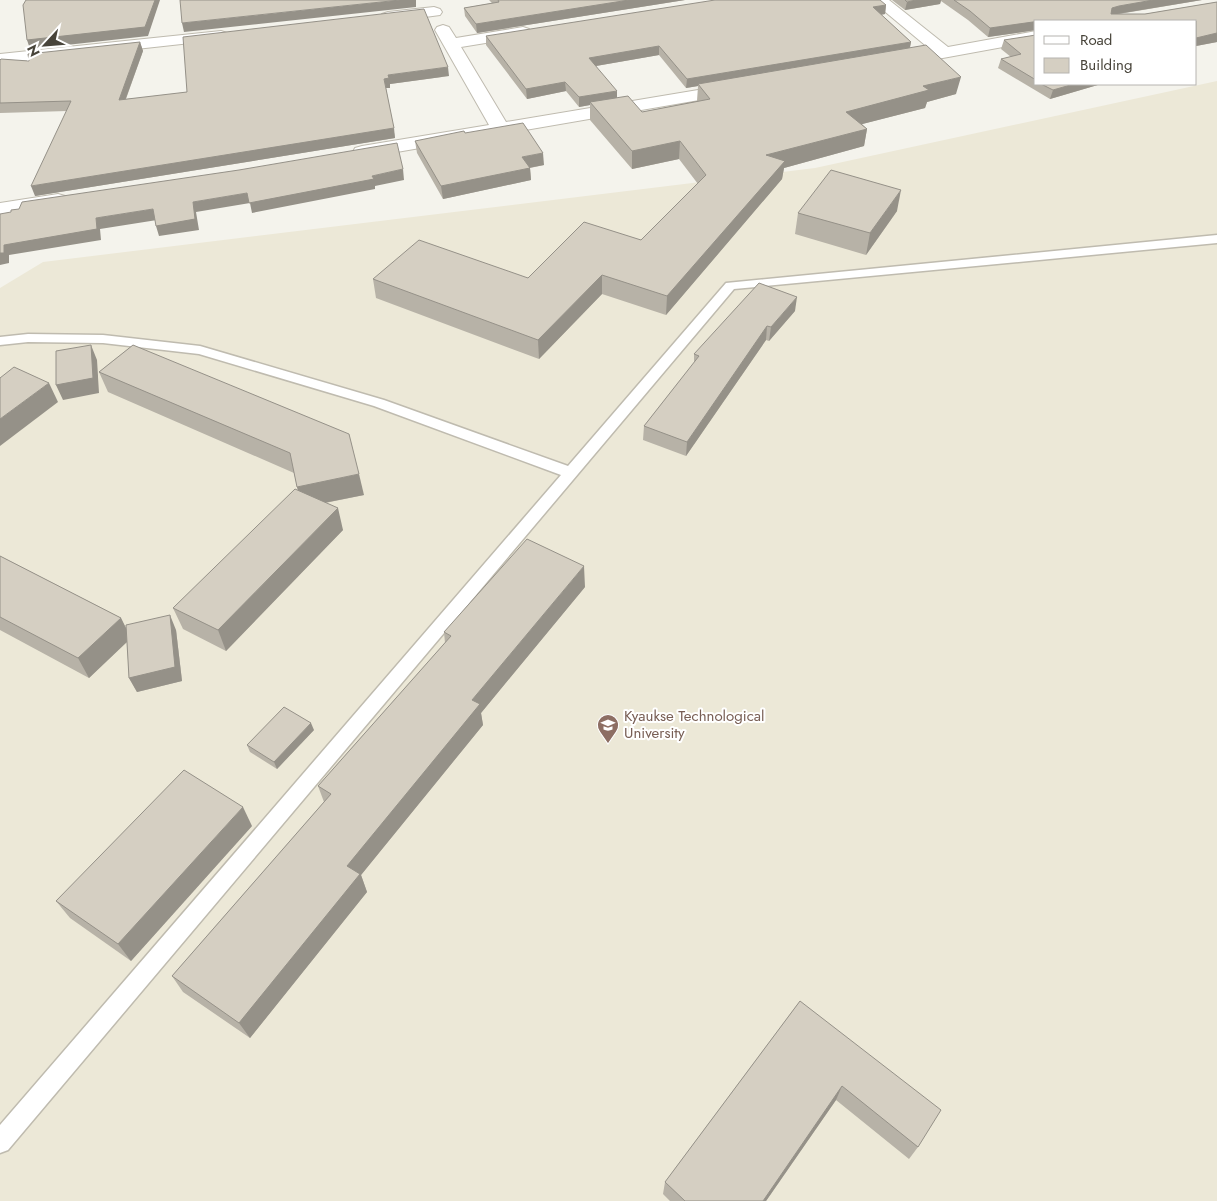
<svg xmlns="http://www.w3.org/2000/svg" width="1217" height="1201" font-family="Jost,sans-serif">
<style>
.education{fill:#ece8d7}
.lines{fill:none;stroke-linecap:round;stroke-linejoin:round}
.lane-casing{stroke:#bfbbaf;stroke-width:3}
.street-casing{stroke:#bfbbaf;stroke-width:2}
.lane{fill:#fff;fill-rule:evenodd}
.street{fill:#fff;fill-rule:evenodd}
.wall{fill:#b7b2a7;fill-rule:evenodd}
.shaded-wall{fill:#959188}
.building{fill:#d5cfc2;stroke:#959188}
.labels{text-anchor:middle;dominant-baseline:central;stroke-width:4;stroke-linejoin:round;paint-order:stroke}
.education-label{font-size:15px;fill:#785e54;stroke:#fff;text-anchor:start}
</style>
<rect width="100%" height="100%" fill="#f4f3ec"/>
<!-- education -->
<polygon class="education" points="1217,81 1217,1201 0,1201 0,288 43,262 815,168"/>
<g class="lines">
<!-- lane casing -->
<g class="lane-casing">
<polygon id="lane" points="1217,235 1217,243 734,289 8,1150 0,1153 0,1125 561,475 374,406 199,354 103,343 28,342 0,345 0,337 28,334 103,335 200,346 384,400 568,466 726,283"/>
</g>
<!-- street casing -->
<g class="street-casing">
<g id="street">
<polygon points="871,0 889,0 948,47 1036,31 1036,41 899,66 893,65 891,61 893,57 931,50"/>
<polygon points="434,7 440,9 442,12 440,15 388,22 382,20 380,17 382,14 388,12"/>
<polygon points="443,25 449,27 456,38 523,27 529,29 531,32 529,35 523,37 461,47 506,122 734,84 740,85 743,89 740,93 734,94 362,158 355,156 353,152 355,148 362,146 489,125 435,30 437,27"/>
<polygon points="221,31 227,33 229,36 227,39 0,64 0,54"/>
<polygon points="58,194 65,196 68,200 65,204 0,215 0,203"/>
</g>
</g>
<!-- lane -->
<use href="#lane" class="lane"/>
<!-- street -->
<use href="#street" class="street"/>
</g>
<!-- wall -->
<g class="wall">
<polygon points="489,0 685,0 477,33 465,16 464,8 492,3"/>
<polygon points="892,0 1202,0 1119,14 1145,14 1217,2 1217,42 1196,46 1196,21 1036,21 1036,30 988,37 968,20 941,1 940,4 905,10"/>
<path d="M886,5L885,14L881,15L911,42L910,48L956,94L927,102L925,108L862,124L867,129L864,146L784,168L782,179L666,315L602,294L539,359L376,298L373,279L528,278L641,240L698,184L679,159L632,169L590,120V105L579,107L566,91L527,99L486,45V36ZM659,55L686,88L698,86L697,101L642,112L617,98L596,66Z"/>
<polygon points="1036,35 1036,84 1101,84 1050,99 998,68 1001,59 1011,57 1001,49 1004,40"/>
<polygon points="140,42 143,51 126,99 449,76 390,84 390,88 386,88 395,138 35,196 67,111 0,113 0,60 29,61"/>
<polygon points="415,141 544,165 530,168 531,180 443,199 417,153"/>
<polygon points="897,211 866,255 795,234 798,213"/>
<polygon points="795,311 769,341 766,340 686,456 643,440 644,426 694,363 694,354"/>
<polygon points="133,345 364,495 325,503 343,530 226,651 183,629 173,608 298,491 294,473 108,392 99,372"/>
<polygon points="0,556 121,618 126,629 176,630 182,681 137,692 129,678 127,642 89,678 0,630"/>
<polygon points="585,587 481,713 483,725 361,875 367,892 250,1038 183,992 172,976 324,802 318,786 445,643 444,632"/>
<polygon points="314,730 277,769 250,752 247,745"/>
<polygon points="252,826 131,961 70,918 56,901"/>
<polygon points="800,1001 918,1147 909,1159 836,1100 766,1201 670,1201 663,1194 665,1182"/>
</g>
<!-- shaded-wall -->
<g class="shaded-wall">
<polygon points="155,0 160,0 148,36 30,49 27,40"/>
<polygon points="400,0 416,0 416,7 184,32 182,23"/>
<polygon points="629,0 685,0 477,33 476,24"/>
<polygon points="916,0 941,0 940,4 905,10 907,2"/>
<polygon points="1153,0 1202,0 1117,14 1109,17 1112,8 1119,6"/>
<polygon points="886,5 885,14 872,16 873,7"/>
<polygon points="1036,21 1036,30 988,37 990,28"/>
<polygon points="1217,33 1217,42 1196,46 1196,38"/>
<polygon points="140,42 143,51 122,109 119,100"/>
<polygon points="911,42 909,51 698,84 698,86 686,88 687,79"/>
<polygon points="659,46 659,55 590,67 589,58"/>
<polygon points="448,67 449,76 390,84 390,88 386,88 384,79 388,75"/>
<polygon points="961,77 956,94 927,102 925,108 843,129 846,112 923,86"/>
<polygon points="565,82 566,91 527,99 526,89"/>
<polygon points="1074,84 1101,84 1050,99 1053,90"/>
<polygon points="617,91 617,100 590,102 590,105 579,107 579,97"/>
<polygon points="394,128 395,138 35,196 31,186"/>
<polygon points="867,129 864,146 784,168 782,179 666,315 667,296 766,155"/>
<polygon points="680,141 679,159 632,169 632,151"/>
<polygon points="543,153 544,165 523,169 522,157"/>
<polygon points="530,168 531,180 443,199 441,186"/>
<polygon points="403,169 404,180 375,186 375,189 252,213 250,203 196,212 199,230 159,236 156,226 193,202 247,193 372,176"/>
<polygon points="901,190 897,211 866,255 870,233"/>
<polygon points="153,209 157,220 100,229 101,240 9,255 9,263 0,265 0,253 4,245 96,218"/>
<polygon points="602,275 602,294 539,359 538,340"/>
<polygon points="797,297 795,311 769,341 771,327"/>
<polygon points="767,326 766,340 686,456 687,442"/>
<polygon points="91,345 97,360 99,393 63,400 56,385"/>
<polygon points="49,383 58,402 0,446 0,419"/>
<polygon points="359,474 364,495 303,507 297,487"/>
<polygon points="338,508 343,530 226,651 218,630"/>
<polygon points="584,566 585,587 481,713 483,725 361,875 367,892 250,1038 239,1023 347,866 472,700"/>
<polygon points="170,615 176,630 182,681 137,692 129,678"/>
<polygon points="121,618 131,638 89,678 78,658"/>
<polygon points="311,723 314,730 277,769 274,762"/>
<polygon points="243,807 252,826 131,961 118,944"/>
<polygon points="842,1086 836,1100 766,1201 763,1201"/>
</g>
<!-- building -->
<g class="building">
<polygon points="26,0 155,0 145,27 27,40 23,5"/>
<polygon points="180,0 400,0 182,23"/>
<polygon points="498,0 629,0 476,24 464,8 499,2"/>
<polygon points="715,0 880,0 886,5 873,7 911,42 687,79 659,46 589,58 617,91 579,97 565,82 526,89 486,36"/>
<polygon points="905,0 916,0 907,2"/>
<polygon points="954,0 1153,0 1119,6 1112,8 1111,14 1145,14 1217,2 1217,33 1196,38 1196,21 1040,21 990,28 970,11"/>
<polygon points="424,9 448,67 388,75 389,78 384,79 394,128 31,186 71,101 0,103 0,60 1,59 29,61 28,54 140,42 119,100 187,92 183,37"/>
<polygon points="1036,35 1036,80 1001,59 1021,54 1004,40"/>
<polygon points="926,45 961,77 923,86 929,90 846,112 867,129 766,155 785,161 667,296 602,275 538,340 373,279 419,240 528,278 584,222 641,240 706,175 680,141 632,151 590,102 628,96 642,112 710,99 698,84"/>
<polygon points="1041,84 1074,84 1053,90"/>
<polygon points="523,123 543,153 522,157 530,168 441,186 415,141 464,131 465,133"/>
<polygon points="397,143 403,169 372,176 374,179 249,203 247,193 193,202 195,219 156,226 153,209 96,218 97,229 4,245 4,253 0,253 0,214 11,212 11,210 19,209 22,202 239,170"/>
<polygon points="831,170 901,190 870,233 798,213"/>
<polygon points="759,283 797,297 771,327 767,326 687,442 644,426 699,356 694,354"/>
<polygon points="91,345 93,378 56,385 56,351"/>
<polygon points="133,345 349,434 359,474 297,487 290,453 99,372"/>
<polygon points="14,367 49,383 0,419 0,378"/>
<polygon points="295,489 338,508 218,630 173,608"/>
<polygon points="527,539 584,566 472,700 480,704 347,866 360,874 239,1023 172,976 331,794 318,786 451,636 444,632"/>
<polygon points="0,556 121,618 78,658 0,617"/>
<polygon points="170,615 175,667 129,678 126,625"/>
<polygon points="284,707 311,723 274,762 247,745"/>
<polygon points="184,770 243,807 118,944 56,901"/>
<polygon points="800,1001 941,1110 918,1147 842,1086 763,1201 685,1201 665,1182"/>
</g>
<!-- icons -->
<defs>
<g id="university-pin" transform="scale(1.125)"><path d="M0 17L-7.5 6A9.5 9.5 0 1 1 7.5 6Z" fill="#8d6e63" stroke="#fff"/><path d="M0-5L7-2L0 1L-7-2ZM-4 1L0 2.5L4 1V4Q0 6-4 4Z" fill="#fff"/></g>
</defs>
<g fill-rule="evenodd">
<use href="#university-pin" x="608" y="725"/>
</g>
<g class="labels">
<!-- education labels -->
<g class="education-label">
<text x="624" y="716">Kyaukse Technological<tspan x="624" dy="17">University</tspan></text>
</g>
</g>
<!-- legend -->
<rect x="1034" y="20" width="162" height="65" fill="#ffffff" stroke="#b6b4b0"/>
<rect x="1044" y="36" width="25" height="8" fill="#ffffff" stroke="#b6b4b0"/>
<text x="1080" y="45" font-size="15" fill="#48443a">Road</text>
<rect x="1044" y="58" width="25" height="15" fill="#d5cfc2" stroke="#b6b4b0"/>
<text x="1080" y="70" font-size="15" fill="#48443a">Building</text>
<!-- north arrow -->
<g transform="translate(45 45) rotate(244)" stroke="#ffffff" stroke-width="4" paint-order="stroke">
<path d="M0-4L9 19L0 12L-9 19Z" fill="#48443a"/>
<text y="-8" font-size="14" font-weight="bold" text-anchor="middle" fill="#48443a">N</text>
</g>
</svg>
